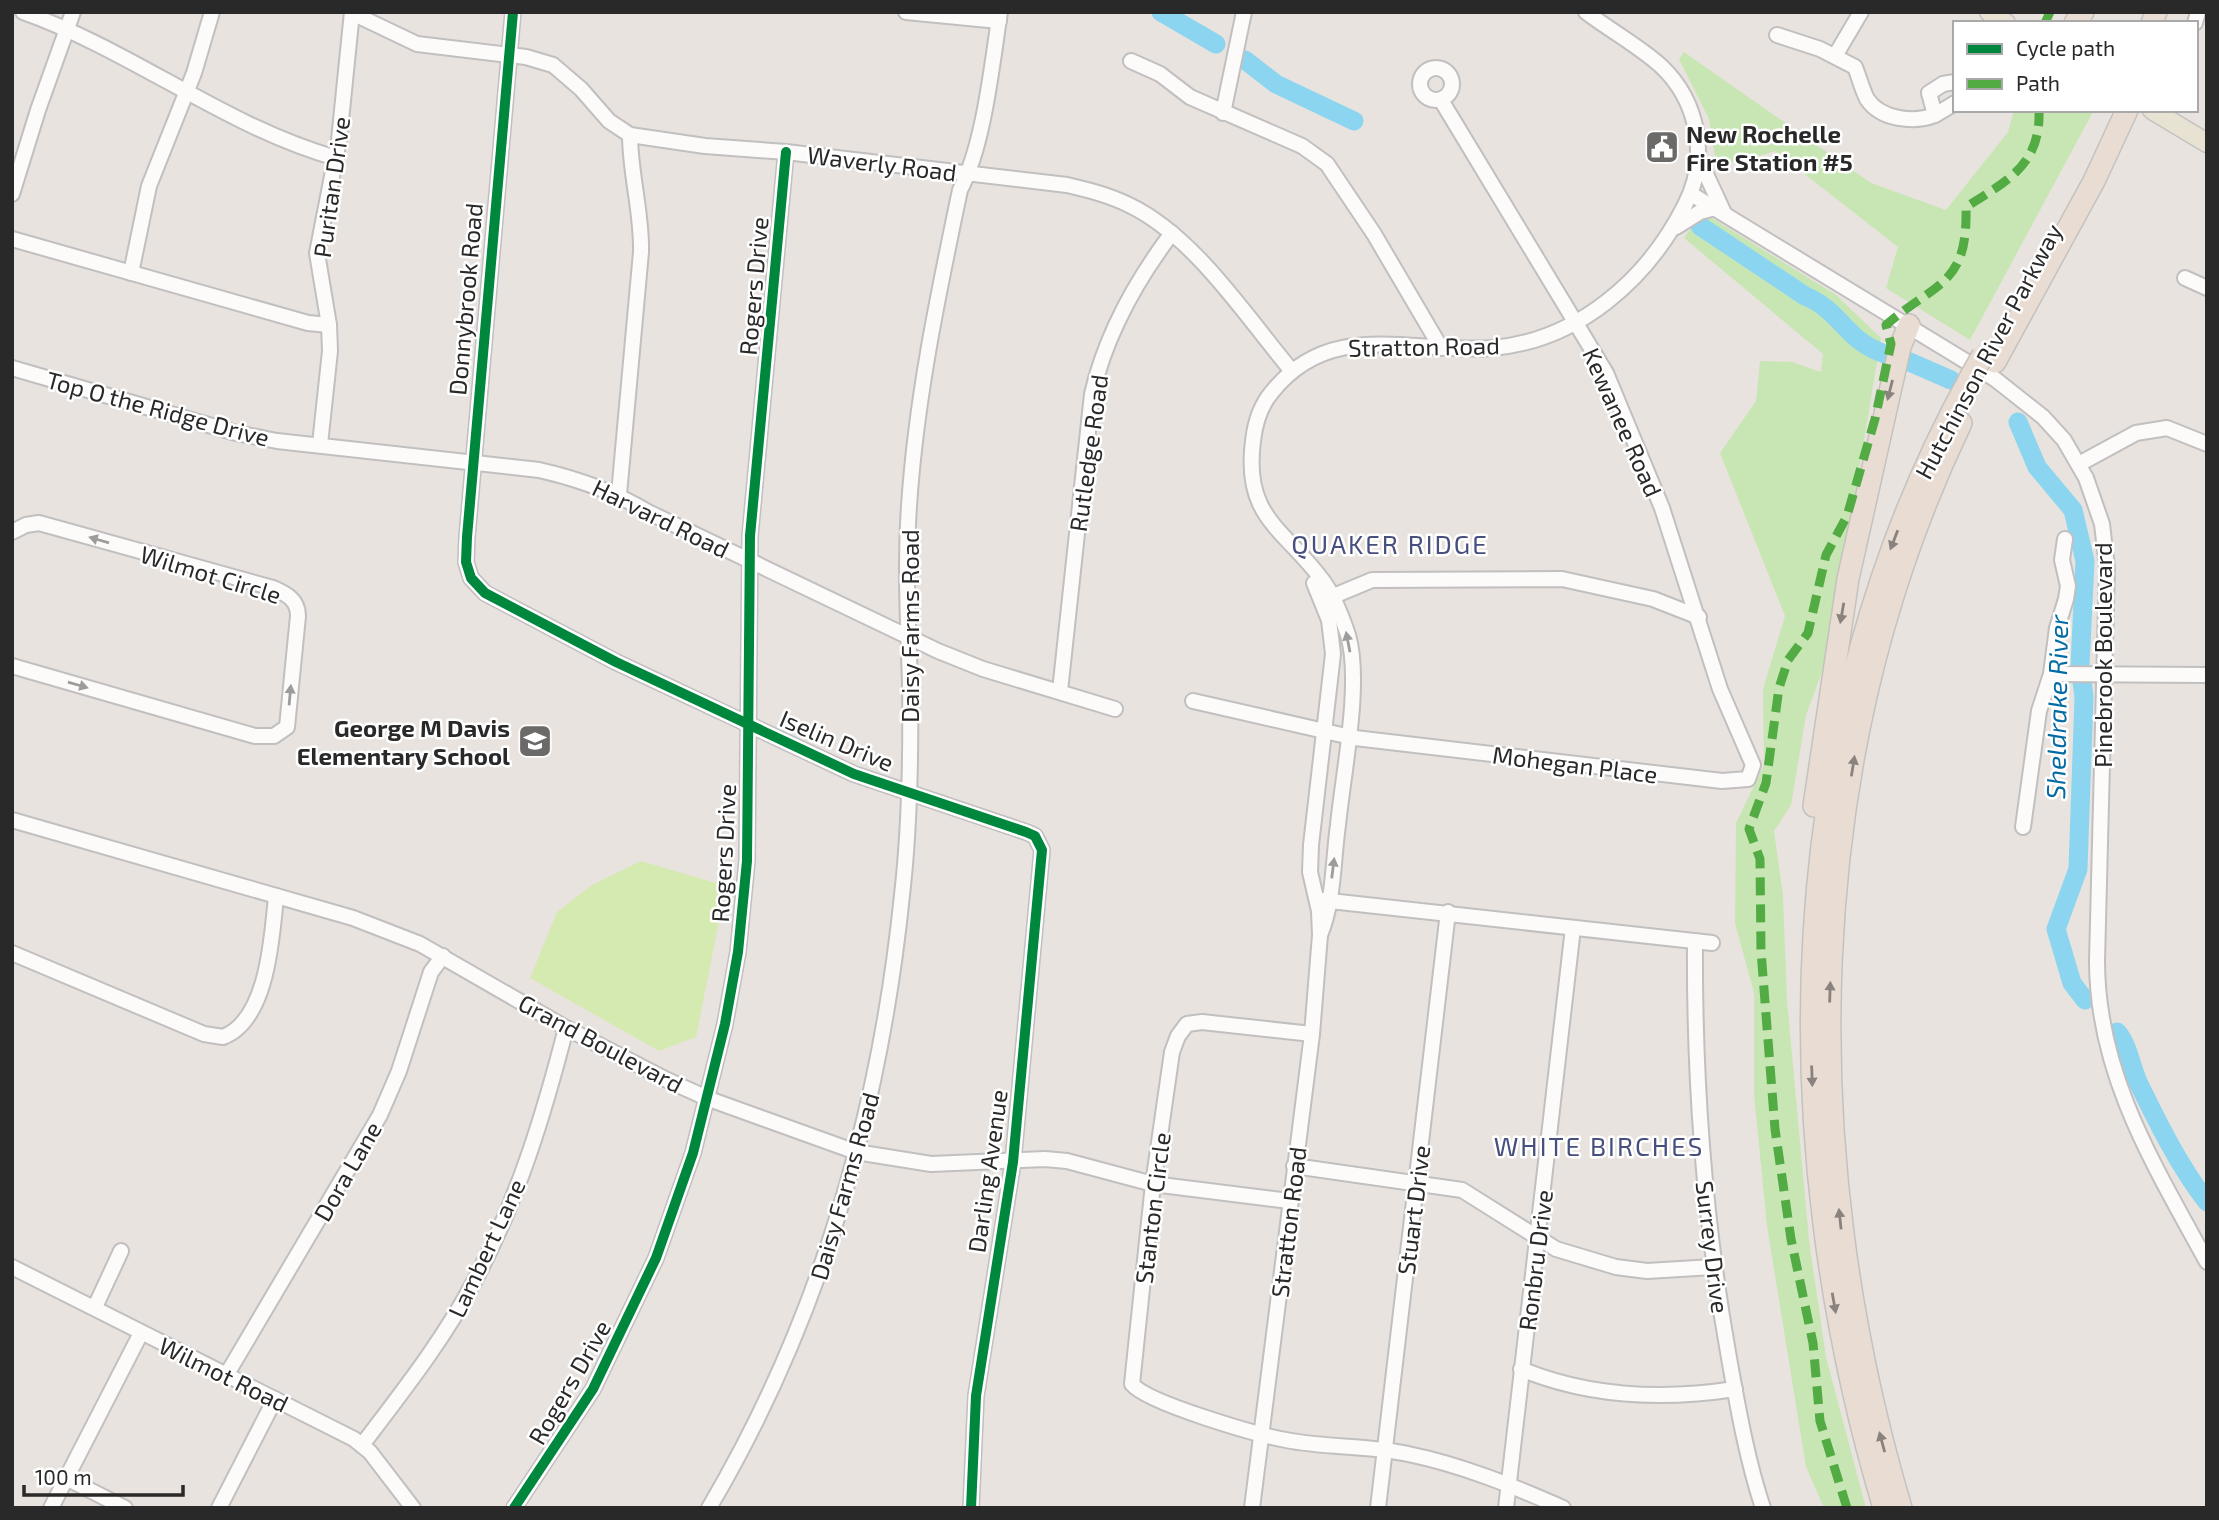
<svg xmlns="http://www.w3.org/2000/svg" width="2219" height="1520" font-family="'Exo 2',sans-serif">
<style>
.green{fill:#c8e6b4}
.pitch{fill:#d5eab1}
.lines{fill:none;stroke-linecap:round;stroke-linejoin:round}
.river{stroke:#8bd5f0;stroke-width:19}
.minor-casing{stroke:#c1bfc0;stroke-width:18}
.major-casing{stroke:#c4c2c0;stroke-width:21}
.highway-casing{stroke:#c4c2c0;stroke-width:24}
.minor{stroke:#fcfbfa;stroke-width:14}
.major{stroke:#e7e2d1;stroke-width:18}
.highway{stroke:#e9dcd2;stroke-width:21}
.highway-bridge-casing{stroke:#c4c2c0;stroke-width:24;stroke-linecap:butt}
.highway-bridge{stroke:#e9dcd2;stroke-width:21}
.quiet{stroke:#53ab44;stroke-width:9;stroke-dasharray:18 9;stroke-linecap:butt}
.cycleway-casing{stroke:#fff;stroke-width:15}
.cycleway{stroke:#00873e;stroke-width:10}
.oneway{fill:#89827e}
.oneway2{fill:#9d9c9c}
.labels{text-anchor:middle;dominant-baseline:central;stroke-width:5;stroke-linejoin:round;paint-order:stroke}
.poi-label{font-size:24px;font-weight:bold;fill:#292929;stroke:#fff;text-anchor:start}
.street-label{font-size:24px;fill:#292929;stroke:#fff}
.neighbourhood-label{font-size:26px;letter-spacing:2px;fill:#464f7d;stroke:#fff}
.water-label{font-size:26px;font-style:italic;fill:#036ba3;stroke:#fff}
</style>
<rect width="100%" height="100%" fill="#e8e3de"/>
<!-- green -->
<g class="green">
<polygon points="1684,52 1871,183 1946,210 2008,132 2014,110 2094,110 1970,340 1886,288 1898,247 1775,151 1743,161 1716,164 1709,119 1679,59"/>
<polygon points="1702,212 1836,295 1881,338 1828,656 1806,715 1791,805 1774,831 1783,896 1787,1000 1809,1240 1826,1357 1866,1508 1824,1508 1806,1467 1767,1226 1754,1095 1754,993 1735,923 1736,823 1764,765 1763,689 1785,616 1720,453 1756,401 1760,361 1792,362 1821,372 1823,354 1684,238"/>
</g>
<!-- pitch -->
<polygon class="pitch" points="641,861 726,886 696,1037 659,1051 530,978 557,912 592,885"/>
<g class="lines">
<!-- river -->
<g class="river">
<polyline points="1161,12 1216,44"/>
<polyline points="1245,60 1276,84 1354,121"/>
<path d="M1700,226L1805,296C1842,311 1845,341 1885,354"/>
<polyline points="1905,360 1951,380"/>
<polyline points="2018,422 2037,467 2073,510 2085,561 2080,666 2084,697 2078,869 2056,929 2072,983 2085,1000"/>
<path d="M2117,1032C2128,1044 2131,1066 2138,1082C2158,1123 2179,1166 2207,1202"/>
</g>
<!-- minor casing -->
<g class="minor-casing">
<g id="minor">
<path d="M23,12C133,51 224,126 336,158"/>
<polyline points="513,12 467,537 466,562 471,578 485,593 616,662 854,774 1026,832 1035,836 1042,850 1013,1162 976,1396 971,1508"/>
<polyline points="906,12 999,21"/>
<path d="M352,13L417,44L526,57L553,65L581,89L609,121L630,135L705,146L786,152L1067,185C1088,190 1109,195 1129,205C1194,236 1245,315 1291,370"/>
<polyline points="2195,23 2198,12"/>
<path d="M1777,35L1820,49L1855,67C1859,77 1862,89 1867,99C1881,120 1914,123 1935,115"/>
<polyline points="1835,56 1861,12"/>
<polyline points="1131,61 1160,74 1190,97 1302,146 1327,164 1374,234 1441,348"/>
<circle cx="1436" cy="84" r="16"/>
<polyline points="1955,82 1943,84 1929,93 1935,115 1955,103"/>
<polyline points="1223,113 1244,12"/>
<polyline points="1699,159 1724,213"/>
<polyline points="12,194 38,110 73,12"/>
<path d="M1691,194L1995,379L2043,417L2064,440L2086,478L2102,524L2107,567L2097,961C2097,1074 2154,1165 2207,1262"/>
<polyline points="1676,227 1700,212 1715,208"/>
<polyline points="12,239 308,323 329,325"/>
<polyline points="131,273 149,186 194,73 212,12"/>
<polyline points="2185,278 2207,288"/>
<path d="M12,368L236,433L277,441L539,470C579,479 613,491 648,512L938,651L983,669L1115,709"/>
<polyline points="320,444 330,351 329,325 317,253 339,140 352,12"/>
<polyline points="2079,464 2136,433 2167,428 2207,444"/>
<path d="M619,494L641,252C642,212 630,174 630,135"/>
<path d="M12,532L26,525L39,523L273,588C287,594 298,600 298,616L287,727L274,736H255L12,666"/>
<polyline points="1324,600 1372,580 1562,579 1653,599 1699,617"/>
<polyline points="2051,674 2207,675"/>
<path d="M1060,691L1092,394C1106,334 1135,282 1172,233"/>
<polyline points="1193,701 1355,738 1722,781 1748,779 1753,765 1720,689 1662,508 1606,373 1441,100"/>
<polyline points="12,820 353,918 420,944 566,1028 667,1080 709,1099 856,1152 931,1164 1045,1159 1067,1161 1153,1184 1289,1201"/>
<polyline points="2023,827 2039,711 2051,674 2057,628 2066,599 2068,586 2062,560 2065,539"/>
<polyline points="1321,900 1712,943"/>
<path d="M1320,935C1334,902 1333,860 1338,825C1343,774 1362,682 1348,635C1342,617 1334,596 1323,581C1285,529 1243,518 1253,441C1255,423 1260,406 1272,392C1331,318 1411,354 1492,348C1578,341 1648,279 1685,205C1709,159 1699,102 1661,66C1639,46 1611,31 1586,12"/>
<path d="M1695,941C1694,1082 1704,1219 1729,1358C1738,1408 1747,1460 1763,1508"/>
<path d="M12,953L204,1034L223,1037C268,1020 272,936 276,896"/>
<path d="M1312,1034L1202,1022L1187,1024L1178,1036L1172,1052L1153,1184L1132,1384C1147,1403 1258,1435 1286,1440C1326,1448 1368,1445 1408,1454C1462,1465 1513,1486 1563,1508"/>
<polyline points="1294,1166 1462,1190 1556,1249 1616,1267 1647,1271 1713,1267"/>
<polyline points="12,1267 354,1439 370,1452 413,1508"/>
<polyline points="95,1307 121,1251"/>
<path d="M1521,1369C1589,1397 1663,1400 1735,1389"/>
<polyline points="227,1374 380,1115 399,1071 431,972 443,956"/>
<path d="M362,1445C403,1391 445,1338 476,1278C518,1199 544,1114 566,1028"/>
<polyline points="66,1478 125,1508"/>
<polyline points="51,1508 141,1333"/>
<polyline points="219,1508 275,1399"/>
<polyline points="514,1508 593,1389 656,1258 693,1153 725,1024 738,952 747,861 750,536 786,152"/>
<path d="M709,1508C820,1320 880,1111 902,895C910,825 911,753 910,683C908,624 905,565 909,506C916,399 938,295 960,190C984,145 992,64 1000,12"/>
<polyline points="1252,1508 1312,1034 1320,935 1319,911 1310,872 1311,845 1333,654 1329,620 1314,583"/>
<polyline points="1378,1508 1448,912"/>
<polyline points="1506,1508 1573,928"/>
</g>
</g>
<!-- major casing -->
<g class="major-casing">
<g id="major">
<polyline points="1989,12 2006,23"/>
<polyline points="2152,110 2207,143"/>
</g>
</g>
<!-- highway casing -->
<g class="highway-casing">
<g id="highway">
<polyline points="2075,23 2083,12"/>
<polyline points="2152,23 2156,12"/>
<polyline points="1995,362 2094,181 2127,110"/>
<polyline points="1814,806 1848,579 1900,347 1909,325"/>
<path d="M1884,1508C1773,1138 1780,721 1970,378"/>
<path d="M1901,1508C1796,1155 1800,759 1961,423"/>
</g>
</g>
<!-- minor -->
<use href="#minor" class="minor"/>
<!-- major -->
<use href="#major" class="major"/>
<!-- highway -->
<use href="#highway" class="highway"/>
<!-- highway-bridge casing -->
<g class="highway-bridge-casing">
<polyline id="highway-bridge" points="1970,378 1983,355"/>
</g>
<!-- highway-bridge -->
<use href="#highway-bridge" class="highway-bridge"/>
<!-- quiet -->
<g class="quiet">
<polyline points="2045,23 2050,12"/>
<path d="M1847,1508L1820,1421L1813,1343L1791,1239L1775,1129L1761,951L1760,859L1749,829L1766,783L1779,688L1788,660L1808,633L1826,555L1847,516L1875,419L1891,344L1886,325C1937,281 1968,286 1966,207C2007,181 2041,165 2039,110"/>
</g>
<!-- cycleway casing -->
<g class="cycleway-casing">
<g id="cycleway">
<polyline points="513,12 467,537 466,562 471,578 485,593 616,662 854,774 1026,832 1035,836 1042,850 1013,1162 976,1396 971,1508"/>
<polyline points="514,1508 593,1389 656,1258 693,1153 725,1024 738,952 747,861 750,536 786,152"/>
</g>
</g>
<!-- cycleway -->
<use href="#cycleway" class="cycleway"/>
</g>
<!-- one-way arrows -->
<defs><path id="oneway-solid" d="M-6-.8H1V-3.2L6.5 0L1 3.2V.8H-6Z" transform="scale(1.75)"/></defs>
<g class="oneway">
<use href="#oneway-solid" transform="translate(1890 390) rotate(104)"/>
<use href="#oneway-solid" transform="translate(1894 540) rotate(111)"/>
<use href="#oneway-solid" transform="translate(1842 613) rotate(100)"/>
<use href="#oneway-solid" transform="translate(1853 766) rotate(-81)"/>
<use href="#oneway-solid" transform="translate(1830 992) rotate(-88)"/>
<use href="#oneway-solid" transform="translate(1812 1076) rotate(88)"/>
<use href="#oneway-solid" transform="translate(1840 1219) rotate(-96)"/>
<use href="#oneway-solid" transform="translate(1834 1303) rotate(80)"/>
<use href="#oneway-solid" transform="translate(1882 1442) rotate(-105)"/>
</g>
<g class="oneway2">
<use href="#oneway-solid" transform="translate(99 540) rotate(-164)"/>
<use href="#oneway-solid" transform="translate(1348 642) rotate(-101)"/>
<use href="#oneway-solid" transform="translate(78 685) rotate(16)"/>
<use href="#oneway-solid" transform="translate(290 695) rotate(-85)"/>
<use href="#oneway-solid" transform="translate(1333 868) rotate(-83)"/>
</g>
<!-- icons -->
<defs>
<g id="civic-square" transform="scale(1.75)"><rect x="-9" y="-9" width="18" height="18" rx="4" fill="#6c6a68" stroke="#fff"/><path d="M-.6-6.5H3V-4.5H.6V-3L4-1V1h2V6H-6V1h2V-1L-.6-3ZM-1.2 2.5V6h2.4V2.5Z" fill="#fff"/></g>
<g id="school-square" transform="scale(1.75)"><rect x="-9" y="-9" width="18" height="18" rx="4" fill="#6c6a68" stroke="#fff"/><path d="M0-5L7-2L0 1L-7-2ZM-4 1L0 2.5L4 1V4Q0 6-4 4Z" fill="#fff"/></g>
</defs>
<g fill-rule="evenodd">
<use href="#civic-square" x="1662" y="147"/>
<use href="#school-square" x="535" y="741"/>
</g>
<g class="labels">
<!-- poi labels -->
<g class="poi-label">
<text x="1686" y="133">New Rochelle<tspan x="1686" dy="28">Fire Station #5</tspan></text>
<text x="510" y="727" text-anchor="end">George M Davis<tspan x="510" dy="28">Elementary School</tspan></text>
</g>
<!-- street labels -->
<g class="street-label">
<text transform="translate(882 163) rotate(7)">Waverly Road</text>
<text transform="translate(331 187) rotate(-82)">Puritan Drive</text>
<text transform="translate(753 286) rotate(-85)">Rogers Drive</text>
<text transform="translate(465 299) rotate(-85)">Donnybrook Road</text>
<text transform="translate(1424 346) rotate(-1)">Stratton Road</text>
<text transform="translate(1988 351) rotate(-62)">Hutchinson River Parkway</text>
<text transform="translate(158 408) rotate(15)">Top O the Ridge Drive</text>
<text transform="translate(1623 422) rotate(66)">Kewanee Road</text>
<text transform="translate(1088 453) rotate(-82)">Rutledge Road</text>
<text transform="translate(661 518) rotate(26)">Harvard Road</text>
<text transform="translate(211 574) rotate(17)">Wilmot Circle</text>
<text transform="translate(909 626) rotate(-90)">Daisy Farms Road</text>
<text transform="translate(2102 655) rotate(-90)">Pinebrook Boulevard</text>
<text transform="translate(837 740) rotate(23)">Iselin Drive</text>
<text transform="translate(1575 764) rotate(7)">Mohegan Place</text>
<text transform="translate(723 853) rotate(-87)">Rogers Drive</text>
<text transform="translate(601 1043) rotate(28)">Grand Boulevard</text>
<text transform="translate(347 1171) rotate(-60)">Dora Lane</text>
<text transform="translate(987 1171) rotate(-82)">Darling Avenue</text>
<text transform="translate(844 1186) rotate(-74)">Daisy Farms Road</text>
<text transform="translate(1152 1208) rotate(-83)">Stanton Circle</text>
<text transform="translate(1413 1210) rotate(-83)">Stuart Drive</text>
<text transform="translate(1288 1222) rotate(-83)">Stratton Road</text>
<text transform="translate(1713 1247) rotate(83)">Surrey Drive</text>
<text transform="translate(486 1248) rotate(-65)">Lambert Lane</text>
<text transform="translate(1535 1260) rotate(-83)">Ronbru Drive</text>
<text transform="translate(224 1374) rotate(26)">Wilmot Road</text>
<text transform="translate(569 1382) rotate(-60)">Rogers Drive</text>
</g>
<!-- neighbourhood labels -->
<g class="neighbourhood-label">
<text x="1390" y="543">QUAKER RIDGE</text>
<text x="1599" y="1145">WHITE BIRCHES</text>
</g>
<!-- water labels -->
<g class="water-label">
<text transform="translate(2056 707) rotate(-89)">Sheldrake River</text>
</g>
</g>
<!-- border -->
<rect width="2219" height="1520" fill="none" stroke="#292929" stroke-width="28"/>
<!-- legend -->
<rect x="1953" y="21" width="245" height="91" fill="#ffffff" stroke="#a9a9a9" stroke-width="2"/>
<rect x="1967" y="44" width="35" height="10" fill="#00873e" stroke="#a9a9a9" stroke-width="2"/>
<text x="2016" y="56" font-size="21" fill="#292929">Cycle path</text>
<rect x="1967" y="79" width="35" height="10" fill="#53ab44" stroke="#a9a9a9" stroke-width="2"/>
<text x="2016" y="91" font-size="21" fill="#292929">Path</text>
<!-- scale -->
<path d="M24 1485v10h159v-10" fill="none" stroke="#292929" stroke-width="3.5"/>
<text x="35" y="1485" font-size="21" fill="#292929" stroke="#ffffff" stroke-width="5" paint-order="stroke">100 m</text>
</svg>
